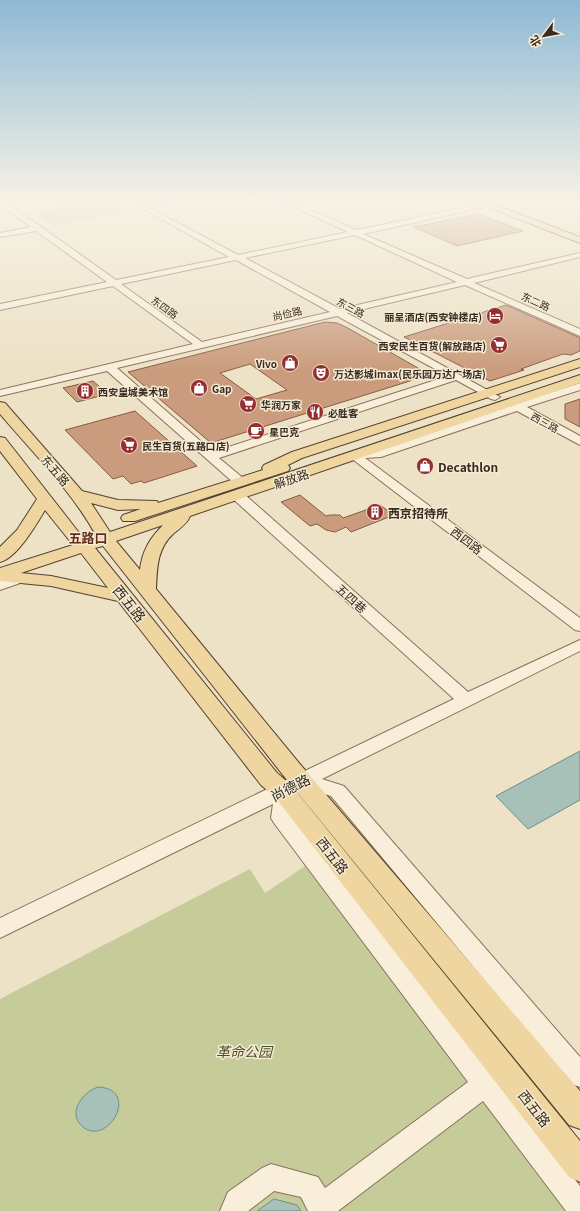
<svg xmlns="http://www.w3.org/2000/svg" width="580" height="1211" font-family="Georgia,'Noto Sans SC',serif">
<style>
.green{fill:#c6cb9a}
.water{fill:#a7c1b9;stroke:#6e8f86}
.building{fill:#ca9c7d;stroke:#865c42;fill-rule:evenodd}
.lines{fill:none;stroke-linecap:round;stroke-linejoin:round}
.minor-casing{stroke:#88735c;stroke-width:2}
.major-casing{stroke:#564130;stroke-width:2}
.minor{fill:#f8eed9;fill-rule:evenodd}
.major{fill:#efd59f;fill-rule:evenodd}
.labels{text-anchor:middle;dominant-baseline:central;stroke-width:3;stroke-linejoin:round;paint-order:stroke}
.far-street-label{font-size:10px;fill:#382b1f;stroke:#f5ebd5}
.far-poi-label{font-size:10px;font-weight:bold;fill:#382b1f;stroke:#f5ebd5;text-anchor:start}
.poi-label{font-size:12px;font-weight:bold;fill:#382b1f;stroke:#f5ebd5;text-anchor:start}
.street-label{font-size:12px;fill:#382b1f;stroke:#f5ebd5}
.neighbourhood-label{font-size:13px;font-weight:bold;fill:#642d20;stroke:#f5ebd5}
.near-street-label{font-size:14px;fill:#382b1f;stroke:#f5ebd5}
.near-park-label{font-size:14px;font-style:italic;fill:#495426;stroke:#f5ebd5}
</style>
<rect width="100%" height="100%" fill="#ede1c6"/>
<!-- green -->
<g class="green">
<polygon points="85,202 126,202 130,204 119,207 127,212 53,225 34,211"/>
<polygon points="305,866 568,1211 0,1211 0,999 250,869 265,893"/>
</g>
<!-- water -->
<g class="water">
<polygon points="580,751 580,800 528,829 496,796"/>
<path d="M98,1087C141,1089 108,1147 83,1127C66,1113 83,1092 98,1087Z"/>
<polygon points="274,1199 297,1205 301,1211 257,1211"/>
</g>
<!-- building -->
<g class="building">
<polygon points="478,214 523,231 457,246 414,227"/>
<polygon points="506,305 580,338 580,351 571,355 563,354 521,369 524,370 490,381 404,337"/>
<path d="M325,322L337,323L346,327L418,368V375L410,381L211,443L128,372ZM250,364L287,390L256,399L220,373Z"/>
<polygon points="93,381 108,394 77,402 63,388"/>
<polygon points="580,399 580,427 565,419 565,404"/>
<polygon points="135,411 197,466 144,483 141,481 131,484 123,476 113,479 65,430"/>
<polygon points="300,495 326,516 330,515 340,515 343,518 380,505 394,515 351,532 346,527 335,532 326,530 317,524 310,526 281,502"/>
</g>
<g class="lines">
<!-- minor casing -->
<g class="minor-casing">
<g id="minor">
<path d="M0,202H6L116,280L229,257L131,202L142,204L167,202L148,207L238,255L348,232L283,202H292L356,230L493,202H507L363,234L467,279L580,253V257L474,283L580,329V336L465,285L347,313L500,397L495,400L491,399L456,380L219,458L243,478L245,481L239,485L235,484L107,371L0,396V390L193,344L113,286L0,310V304L107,282L36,231L0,237V233L31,227L0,205ZM355,235L457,282L340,309L245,258ZM236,260L330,312L202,342L121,284ZM337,316L448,376L213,452L117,368Z"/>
<polygon points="580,383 580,390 527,407 580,436 580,445 517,411 381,457 365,458 580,618 580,631 575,630 347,455 353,451 376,450 508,406 506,404 508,402 512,401 518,403"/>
<polygon points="238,492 243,493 468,692 580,640 580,651 322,779 344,786 580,1057 580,1087 571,1084 331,796 303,788 292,794 291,816 488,1068 492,1067 501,1070 504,1079 501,1086 580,1186 580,1211 566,1211 483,1101 338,1211 308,1211 301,1197 274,1191 248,1211 220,1211 228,1192 262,1168 271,1164 318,1177 325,1188 468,1082 274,823 271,818 273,804 0,938 0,918 454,699 233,499 232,496 233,493"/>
<polygon points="21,574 26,575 28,578 26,581 0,590 0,581"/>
</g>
</g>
<!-- major casing -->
<g class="major-casing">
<g id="major">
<polygon points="475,202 487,202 580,237 580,243"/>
<path d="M580,359V367L302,458L288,465L290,468L288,471L135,521H123L121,518L123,515L141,509L118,510L91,503L110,532L580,375V383L190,516C188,523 179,529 173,534C157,549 157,568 156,589L299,763L580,1091V1129L569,1125L283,775L103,546L95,548L277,773L291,785L580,1141V1182L569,1177L275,797L261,785L118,601L51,586L0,581V568L73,545L45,510C36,525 17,558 0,562V547L17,530L37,499L0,451V437L5,438L80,534L87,540L97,537C72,491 34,454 0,414V402L5,403L82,491L118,500L157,501L158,503L263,470L262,468L264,465L292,452ZM163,525C150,538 142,551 140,570L116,541ZM81,553L108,588L51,576L21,573Z"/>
</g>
</g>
<!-- minor -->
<use href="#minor" class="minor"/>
<!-- major -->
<use href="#major" class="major"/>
</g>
<!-- sky -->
<linearGradient id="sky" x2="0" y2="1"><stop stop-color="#8eb9d5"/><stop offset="0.54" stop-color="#f7f2e5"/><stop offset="1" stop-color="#f7f2e5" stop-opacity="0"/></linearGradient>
<rect width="580" height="372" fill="url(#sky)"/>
<!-- icons -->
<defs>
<g id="hotel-disc" transform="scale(0.9)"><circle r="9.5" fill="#952e30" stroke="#f5ebd5"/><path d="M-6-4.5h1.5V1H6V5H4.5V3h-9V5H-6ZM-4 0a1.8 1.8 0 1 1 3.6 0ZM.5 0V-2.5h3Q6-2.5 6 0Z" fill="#fff"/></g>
<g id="supermarket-disc" transform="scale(0.9)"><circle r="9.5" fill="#952e30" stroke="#f5ebd5"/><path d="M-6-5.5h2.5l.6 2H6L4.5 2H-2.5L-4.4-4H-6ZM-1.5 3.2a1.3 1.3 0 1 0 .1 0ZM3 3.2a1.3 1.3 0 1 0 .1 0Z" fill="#fff"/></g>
<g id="shop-disc" transform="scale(0.9)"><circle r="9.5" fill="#952e30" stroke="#f5ebd5"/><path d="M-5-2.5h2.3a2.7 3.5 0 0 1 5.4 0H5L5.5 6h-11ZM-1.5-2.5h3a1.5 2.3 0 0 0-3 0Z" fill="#fff"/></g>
<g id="theatre-disc" transform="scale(0.9)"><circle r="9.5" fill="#952e30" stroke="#f5ebd5"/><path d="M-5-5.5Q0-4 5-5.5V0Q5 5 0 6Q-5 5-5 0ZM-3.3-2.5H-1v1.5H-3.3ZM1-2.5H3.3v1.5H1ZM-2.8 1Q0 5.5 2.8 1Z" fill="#fff"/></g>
<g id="building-disc" transform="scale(0.9)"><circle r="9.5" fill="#952e30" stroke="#f5ebd5"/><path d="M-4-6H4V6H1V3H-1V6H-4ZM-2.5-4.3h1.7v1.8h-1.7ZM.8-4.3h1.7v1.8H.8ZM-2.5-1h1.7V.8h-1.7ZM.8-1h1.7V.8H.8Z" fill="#fff"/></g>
<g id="restaurant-disc" transform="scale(0.9)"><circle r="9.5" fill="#952e30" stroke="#f5ebd5"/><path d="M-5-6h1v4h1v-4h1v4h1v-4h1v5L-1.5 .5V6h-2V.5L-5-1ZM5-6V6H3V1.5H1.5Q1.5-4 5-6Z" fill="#fff"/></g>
<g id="cafe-disc" transform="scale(0.9)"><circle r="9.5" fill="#952e30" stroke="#f5ebd5"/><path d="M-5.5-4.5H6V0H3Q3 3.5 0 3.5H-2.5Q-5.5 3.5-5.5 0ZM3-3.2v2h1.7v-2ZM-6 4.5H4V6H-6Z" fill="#fff"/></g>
</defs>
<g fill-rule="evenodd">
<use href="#hotel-disc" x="495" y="316"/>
<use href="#supermarket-disc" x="499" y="345"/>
<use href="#shop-disc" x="290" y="363"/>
<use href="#theatre-disc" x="321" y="373"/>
<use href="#shop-disc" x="199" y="388"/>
<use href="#building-disc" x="85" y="391"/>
<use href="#supermarket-disc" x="248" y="404"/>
<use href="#restaurant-disc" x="315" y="412"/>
<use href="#cafe-disc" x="256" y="431"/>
<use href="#supermarket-disc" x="129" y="445"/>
<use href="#shop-disc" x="425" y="466"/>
<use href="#building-disc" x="375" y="512"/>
</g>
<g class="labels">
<!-- far-street labels -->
<g class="far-street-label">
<text transform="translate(536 301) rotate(24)">东二路</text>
<text transform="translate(165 307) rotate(36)">东四路</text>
<text transform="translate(351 307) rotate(29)">东三路</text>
<text transform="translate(287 313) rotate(-13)">尚俭路</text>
<text transform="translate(545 422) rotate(29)">西三路</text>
</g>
<!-- far-poi labels -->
<g class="far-poi-label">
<text x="482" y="316" text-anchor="end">丽呈酒店(西安钟楼店)</text>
<text x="486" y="345" text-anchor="end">西安民生百货(解放路店)</text>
<text x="277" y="363" text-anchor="end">Vivo</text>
<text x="334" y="373">万达影城imax(民乐园万达广场店)</text>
<text x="212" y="388">Gap</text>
<text x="98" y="391">西安皇城美术馆</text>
<text x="261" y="404">华润万家</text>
<text x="328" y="412">必胜客</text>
<text x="269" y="431">星巴克</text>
<text x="142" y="445">民生百货(五路口店)</text>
</g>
<!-- poi labels -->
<g class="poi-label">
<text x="438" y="466">Decathlon</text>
<text x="388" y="512">西京招待所</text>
</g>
<!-- street labels -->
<g class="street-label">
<text transform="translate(56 470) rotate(49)">东五路</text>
<text transform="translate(291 478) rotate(-19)">解放路</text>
<text transform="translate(467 540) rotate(37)">西四路</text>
<text transform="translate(352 598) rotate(42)">五四巷</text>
</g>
<!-- neighbourhood labels -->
<g class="neighbourhood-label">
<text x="88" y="537">五路口</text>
</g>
<!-- near-street labels -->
<g class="near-street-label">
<text transform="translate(130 603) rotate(51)">西五路</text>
<text transform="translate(290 787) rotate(-27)">尚德路</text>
<text transform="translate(333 855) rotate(52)">西五路</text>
<text transform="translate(535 1108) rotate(52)">西五路</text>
</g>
<!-- near-park labels -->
<g class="near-park-label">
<text x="244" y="1051">革命公园</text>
</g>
</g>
<!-- north arrow -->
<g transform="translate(544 36) rotate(238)" stroke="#f5ebd5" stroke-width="3" paint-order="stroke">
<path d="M0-3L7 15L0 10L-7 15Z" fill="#382b1f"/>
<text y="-6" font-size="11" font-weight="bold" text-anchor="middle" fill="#382b1f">北</text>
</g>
</svg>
